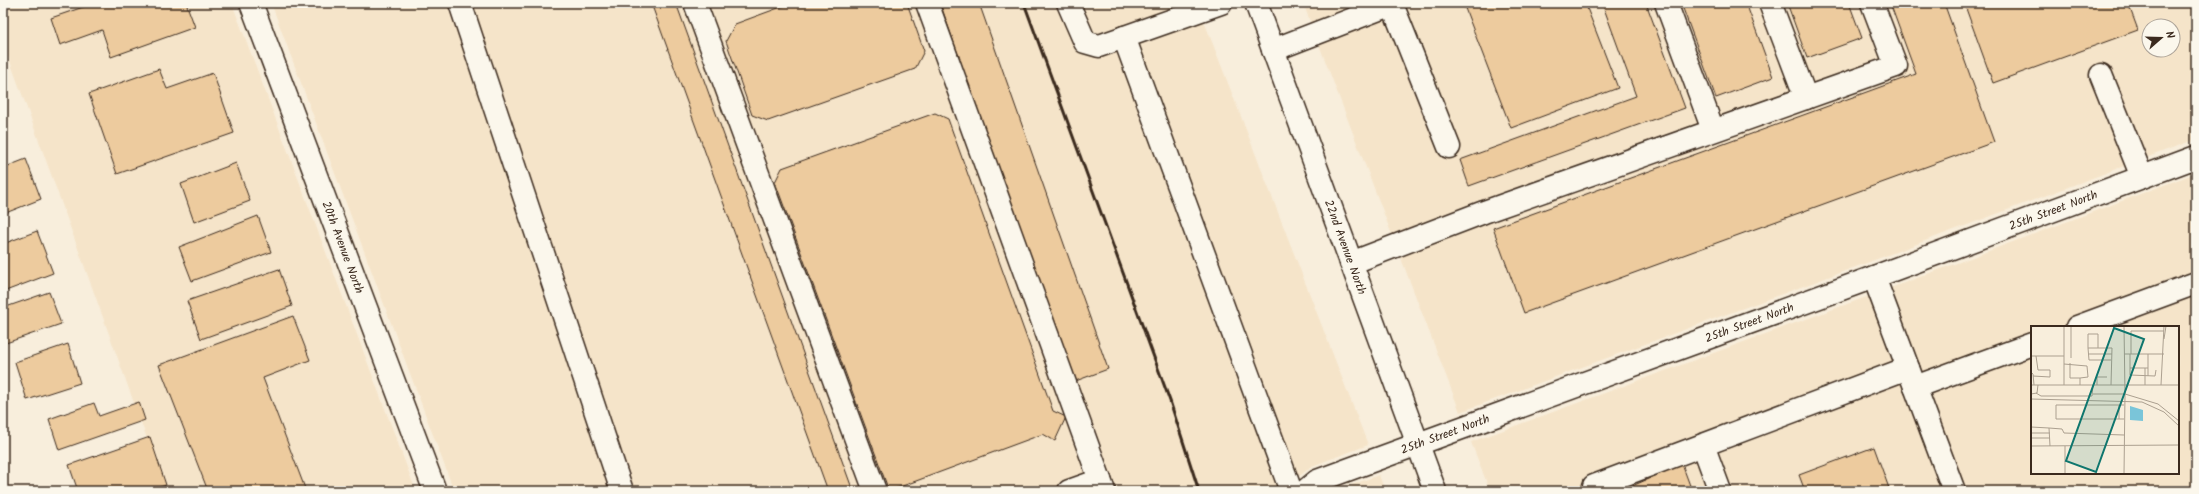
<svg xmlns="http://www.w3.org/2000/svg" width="2199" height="494" font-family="Kalam,sans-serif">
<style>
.built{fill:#f5e4c9;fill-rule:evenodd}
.building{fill:#edcb9e;stroke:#3b2a1e}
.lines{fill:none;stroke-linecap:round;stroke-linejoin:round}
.minor-casing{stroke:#3b2a1e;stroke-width:25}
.major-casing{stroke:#3b2a1e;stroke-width:25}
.minor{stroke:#fbf7ec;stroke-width:22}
.major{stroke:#fbf7ec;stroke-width:22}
.rail{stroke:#3b2a1e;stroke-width:3}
.labels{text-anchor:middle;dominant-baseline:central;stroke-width:3;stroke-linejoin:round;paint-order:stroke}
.street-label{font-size:12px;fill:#3b2a1e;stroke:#fbf7ec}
.inset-road{fill:none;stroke:#aca090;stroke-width:1}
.view{fill:#0f766e;fill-opacity:0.15;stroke:#0f766e;stroke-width:2}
.inset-edge{fill:none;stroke:#3b2a1e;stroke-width:2}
</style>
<rect width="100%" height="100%" fill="#f8eedc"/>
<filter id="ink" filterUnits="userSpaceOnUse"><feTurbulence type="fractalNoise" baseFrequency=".025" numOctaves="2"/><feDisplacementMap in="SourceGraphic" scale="8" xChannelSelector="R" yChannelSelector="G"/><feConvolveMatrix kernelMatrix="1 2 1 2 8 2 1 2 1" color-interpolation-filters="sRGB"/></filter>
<g filter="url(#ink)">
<!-- built -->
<g class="built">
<polygon points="3,3 232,3 416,491 166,491 3,42"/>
<polygon points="271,3 1197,3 1368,445 1312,466 1281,491 454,491"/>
<path d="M1303,3H2196V139L1869,262L1460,412ZM2149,26H2173V50H2149Z"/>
<path d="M2196,173V491H1490L1471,442L1880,292ZM2032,327H2178V473H2032Z"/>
<polygon points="1379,475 1385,491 1335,491"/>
</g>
<!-- building -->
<g class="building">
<polygon points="95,3 186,3 195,27 111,57 102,30 60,45 51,18"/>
<polygon points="651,3 676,3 853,491 828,491"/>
<polygon points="792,3 907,3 924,51 915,69 768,121 752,115 726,41 735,24"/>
<polygon points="940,3 979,3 1108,369 1073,382"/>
<polygon points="1463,3 1585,3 1618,88 1511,128"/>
<polygon points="1602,3 1646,3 1685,108 1469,186 1460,160 1636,96"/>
<polygon points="1681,3 1746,3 1773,77 1716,98"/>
<polygon points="1787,3 1849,3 1862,38 1807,58"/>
<polygon points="1890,3 1944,3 1994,142 1524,313 1493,228 1916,74"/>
<polygon points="1964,3 2128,3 2138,30 1993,83"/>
<polygon points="159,69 167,89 213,73 234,133 117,174 89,94"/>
<polygon points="935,113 948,119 1053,411 1066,417 1055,441 1043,434 889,491 775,182 782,168"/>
<polygon points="26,159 41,199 3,214 3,168"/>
<polygon points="236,163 250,201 194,222 181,184"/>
<polygon points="258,216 271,252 192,281 179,247"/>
<polygon points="37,231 53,273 3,292 3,244"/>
<polygon points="279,269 292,306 201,339 187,301"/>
<polygon points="49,292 61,324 3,344 3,308"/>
<polygon points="293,316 310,360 263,378 306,491 208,491 159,365"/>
<polygon points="68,344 80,383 27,400 15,362"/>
<polygon points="139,402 145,420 59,450 49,419 94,403 99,416"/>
<polygon points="150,437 166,485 149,491 78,491 69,465"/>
<polygon points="1874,447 1890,491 1805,491 1799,475"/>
<polygon points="1682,464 1692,491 1621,491"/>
</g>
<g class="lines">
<!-- minor casing -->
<g class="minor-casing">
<g id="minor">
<path id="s1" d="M251,3L435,491"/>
<polyline points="460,3 622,491"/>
<polyline points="695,3 875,491"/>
<polyline points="927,3 1100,480"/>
<polyline points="1068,3 1085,42 1099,46 1221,3"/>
<polyline points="1666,3 1713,130"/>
<polyline points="1770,3 1806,98"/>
<polyline points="1124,37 1291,491"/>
<polyline points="1273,50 1392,4 1449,147"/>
<polyline points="2101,75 2142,177"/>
<polyline points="1351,263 1484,212 1896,66 1872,3"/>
<polyline points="1874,277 1954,491"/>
<polyline points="2077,327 2196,283"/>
<polyline points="1915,387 2032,344"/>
<polyline points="1703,445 1720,491"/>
<polyline points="1069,491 1100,480 1104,491"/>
<path id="s2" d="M1305,491L1317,481L1874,277L2196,157"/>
<polyline points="1593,491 1594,486 1908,368"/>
</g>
</g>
<!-- major casing -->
<g class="major-casing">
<g id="major">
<path id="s3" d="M1256,3L1435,491"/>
</g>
</g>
<!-- minor -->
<use href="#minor" class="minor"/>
<!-- major -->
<use href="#major" class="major"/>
<!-- rail -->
<polyline class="rail" points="1024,3 1170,401 1199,491"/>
</g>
</g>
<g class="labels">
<!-- street labels -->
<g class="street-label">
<text stroke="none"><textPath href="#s2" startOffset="800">25th Street North</textPath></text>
<text stroke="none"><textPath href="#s1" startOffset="261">20th Avenue North</textPath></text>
<text stroke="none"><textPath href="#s3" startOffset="260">22nd Avenue North</textPath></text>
<text stroke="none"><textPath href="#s2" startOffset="476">25th Street North</textPath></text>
<text stroke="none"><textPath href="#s2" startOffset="152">25th Street North</textPath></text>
</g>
</g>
<!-- overview -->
<g transform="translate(2031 326)">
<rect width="148" height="148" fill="#f8eedc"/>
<path d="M99,80L112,84V95L99,94Z" fill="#7ac5d9"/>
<path class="inset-road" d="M33,0V59M93,0L94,68L127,78L148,95M133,13L135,0M57,22L58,34H80M67,22V8H57V22H81L80,59M58,28H81M93,28H133M99,28V49L124,50L125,44M100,28V5H133M117,28V50M0,30H33M40,32V0M39,37V52H49M33,38L56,40L57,51L49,52V59M99,42H117M114,42V59M0,46L2,48L3,59M2,50L19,51V44H7L5,30M0,59H148M66,59V51H76M130,59L133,0M5,67L10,70H61L62,59M0,68L6,67L7,59M62,68H94L93,148M0,73L111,76L133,86L148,100M88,93H25V79H88M93,93H88V79H93M0,101L18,102L19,120M18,102L31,103L33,107L93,109M0,107H19M0,112H19M0,120L148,119M34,120V148"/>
<path class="view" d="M83,2L113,13L65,146L35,135Z"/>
<rect width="148" height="148" class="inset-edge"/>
</g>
<!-- margin -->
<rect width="2199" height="494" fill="none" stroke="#fbf7ec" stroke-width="16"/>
<rect x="8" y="8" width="2183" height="478" fill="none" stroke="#3b2a1e" stroke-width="1.5" filter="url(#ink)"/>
<!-- north arrow -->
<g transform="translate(2161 38) rotate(70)"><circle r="19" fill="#fbf7ec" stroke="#aea59a"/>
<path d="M0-3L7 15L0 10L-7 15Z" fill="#3b2a1e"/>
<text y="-6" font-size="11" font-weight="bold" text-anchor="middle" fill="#3b2a1e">N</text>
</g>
</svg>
